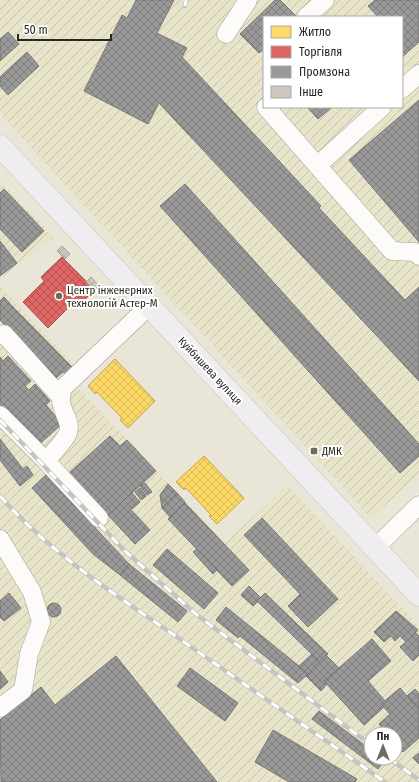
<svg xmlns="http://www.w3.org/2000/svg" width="419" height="782" font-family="'Fira Sans Condensed',sans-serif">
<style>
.industrial{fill:url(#industrial-furrows);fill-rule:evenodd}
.homes{fill:url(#homes-cross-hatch);stroke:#bfa450}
.shops{fill:url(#shops-cross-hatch);stroke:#a95350}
.industry{fill:url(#industry-cross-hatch);stroke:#787774}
.building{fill:url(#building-cross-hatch);stroke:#a8a199}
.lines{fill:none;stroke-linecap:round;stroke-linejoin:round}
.minor-casing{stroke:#a29f93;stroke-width:19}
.major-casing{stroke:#c4c3bb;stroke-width:23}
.minor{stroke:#fcfbf9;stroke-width:18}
.major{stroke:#f0edf0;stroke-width:22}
.rail-casing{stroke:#c5c4c0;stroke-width:4.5}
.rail{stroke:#fff;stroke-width:3;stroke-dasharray:9;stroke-linecap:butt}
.poi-dot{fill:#6d6a5f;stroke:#fff;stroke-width:1.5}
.labels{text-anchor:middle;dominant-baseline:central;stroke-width:4;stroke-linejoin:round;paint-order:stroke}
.poi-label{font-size:11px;fill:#2a281e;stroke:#fff;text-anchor:start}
.street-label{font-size:11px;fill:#2a281e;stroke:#fff}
</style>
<defs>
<pattern id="industrial-furrows" width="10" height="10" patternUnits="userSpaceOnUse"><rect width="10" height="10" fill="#e8e4ca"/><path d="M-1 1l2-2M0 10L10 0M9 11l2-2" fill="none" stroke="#c7c4ad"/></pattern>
<pattern id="homes-cross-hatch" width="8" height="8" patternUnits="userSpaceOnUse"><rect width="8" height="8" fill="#ffd966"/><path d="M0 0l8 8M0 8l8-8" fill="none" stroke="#dbba58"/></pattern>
<pattern id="shops-cross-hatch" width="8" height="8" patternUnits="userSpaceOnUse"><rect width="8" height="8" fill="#e06666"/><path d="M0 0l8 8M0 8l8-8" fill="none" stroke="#b65453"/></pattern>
<pattern id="industry-cross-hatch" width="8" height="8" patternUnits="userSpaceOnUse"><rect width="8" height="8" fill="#999"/><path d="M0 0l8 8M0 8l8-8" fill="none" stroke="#7d7d7c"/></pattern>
<pattern id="building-cross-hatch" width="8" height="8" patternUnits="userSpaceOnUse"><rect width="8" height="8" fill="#cec7bf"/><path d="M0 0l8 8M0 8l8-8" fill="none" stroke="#b1aba4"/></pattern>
</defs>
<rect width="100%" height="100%" fill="#e9e6d7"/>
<!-- industrial -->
<g class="industrial">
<path d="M0,0H419V474L371,518L0,114ZM264,17H402V107H264Z"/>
<polygon points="0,182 54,237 0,279"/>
<path d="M0,286L76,367L67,376L225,543L287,485L419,626V782H0ZM371,734H395V758H371Z"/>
</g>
<!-- homes -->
<g class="homes">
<polygon points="115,359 155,401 128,428 120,420 122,418 97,392 95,394 88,386"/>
<polygon points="204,456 244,498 217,524 209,516 211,515 186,488 184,490 176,482"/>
</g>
<!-- shops -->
<polygon class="shops" points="62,257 95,290 76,308 72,304 48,328 23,302 44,281 41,277"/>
<!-- industry -->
<g class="industry">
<polygon points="136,0 174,0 157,33 187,48 182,57 321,206 319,208 405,300 419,287 419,381 159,103 148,124 84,91 122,15 127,18"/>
<polygon points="275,0 280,0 297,17 264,17 264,49 259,53 240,34"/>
<polygon points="375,0 419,0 419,42 402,57 402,17 378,17 368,6"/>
<polygon points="8,32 19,44 0,61 0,39"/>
<polygon points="27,52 39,66 8,95 0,86 0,77"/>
<polygon points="419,100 419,242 349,160"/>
<polygon points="307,107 332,107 318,119"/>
<polygon points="185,184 419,444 419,456 400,473 160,206"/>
<polygon points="4,189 44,231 22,252 0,229 0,193"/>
<polygon points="0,241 17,263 0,276"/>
<polygon points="4,297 13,307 0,320 0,301"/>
<polygon points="13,307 73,368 66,375 63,372 56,378 0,320"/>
<polygon points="8,356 31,381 25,386 29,390 35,384 50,401 46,405 62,424 35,448 0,408 0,357 3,361"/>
<polygon points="110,436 120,446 127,440 156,471 108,515 69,473"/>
<polygon points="0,439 23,469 27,466 33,475 20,486 0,460"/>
<polygon points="46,475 129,564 120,575 93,554 32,488"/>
<polygon points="145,483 152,492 147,495 140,486"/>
<polygon points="168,484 177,493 162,508 160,495"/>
<polygon points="140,488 146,496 141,500 135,492"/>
<polygon points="132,493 140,502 132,509 124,500"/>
<polygon points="177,493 185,502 170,517 162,508"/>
<polygon points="123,501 150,530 135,544 108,515"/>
<polygon points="185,503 249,570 232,586 168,519"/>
<polygon points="262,518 338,599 308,627 288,606 300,594 244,535"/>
<polygon points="167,549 218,593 204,609 153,565"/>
<polygon points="197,549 217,570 213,574 193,552"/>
<polygon points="129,564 187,611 178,622 120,575"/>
<polygon points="249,586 261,598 253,606 241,595"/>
<polygon points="9,593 21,608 4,621 0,617 0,601"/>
<polygon points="265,593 328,654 320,662 257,601"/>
<circle cx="54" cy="610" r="7"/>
<polygon points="226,607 299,666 308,674 298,683 240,636 238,638 216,620"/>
<polygon points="396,611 418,630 406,642 400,636 395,641 391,636 384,642 374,632"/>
<polygon points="416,633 419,636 419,655 413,661 400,647"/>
<polygon points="372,639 391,661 368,681 385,701 381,704 384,707 364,725 324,681"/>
<polygon points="312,654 320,662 308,674 299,666"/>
<polygon points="326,655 339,668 324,681 327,684 321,691 306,676"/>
<polygon points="116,656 217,782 1,782 0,720 41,687 55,705"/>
<polygon points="190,668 238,703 225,721 177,686"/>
<polygon points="0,671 8,682 0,689"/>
<polygon points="400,688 419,710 419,738 403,752 395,743 395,734 387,734 379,724 390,714 381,704"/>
<polygon points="415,689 419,694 419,709 407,696"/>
<polygon points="319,711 371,750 371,758 381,758 384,761 378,769 312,719"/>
<polygon points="273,730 357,779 355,782 289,782 255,762"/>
<polygon points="419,753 419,764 413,758"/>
</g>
<!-- building -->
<g class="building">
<polygon points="62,246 70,254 65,259 57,251"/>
<polygon points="91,277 99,286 95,290 86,282"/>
</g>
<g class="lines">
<!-- minor casing -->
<g class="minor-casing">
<g id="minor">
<polyline points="306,17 325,0"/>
<polyline points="226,34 248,0"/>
<polyline points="402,89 419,74"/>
<polyline points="266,107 392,251 415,252 419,256"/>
<polyline points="318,165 382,107"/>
<polyline points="0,335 4,334 60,396"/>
<polyline points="0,415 46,461"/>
<path d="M99,518L46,461C52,453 62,444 67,435C75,420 55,410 63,388L149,306"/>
<polyline points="0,539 32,592 41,622 29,654 23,690 0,708"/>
<polyline points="375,548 419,505"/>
</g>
</g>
<!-- major casing -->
<g class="major-casing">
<polyline id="major" points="0,146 419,595"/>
</g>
<!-- minor -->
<use href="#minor" class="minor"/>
<!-- major -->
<use href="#major" class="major"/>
<!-- rail casing -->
<g class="rail-casing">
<g id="rail">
<polyline points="185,6 186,0"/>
<polyline points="0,420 125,551 197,615 371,745"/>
<path d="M0,496C49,552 113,593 174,635C244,684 315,733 385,782"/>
<polyline points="389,758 419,780"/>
</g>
</g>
<!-- rail -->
<use href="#rail" class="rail"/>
</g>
<!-- markers -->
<g class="poi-dot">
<circle cx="59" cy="296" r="4"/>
<rect x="310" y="447" width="8" height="8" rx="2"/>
</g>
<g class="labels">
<!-- poi labels -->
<g class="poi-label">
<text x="67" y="290">Центр інженерних<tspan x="67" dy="13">технологій Астер-М</tspan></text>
<text x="322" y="451">ДМК</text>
</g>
<!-- street labels -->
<g class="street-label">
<text transform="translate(210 371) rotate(47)">Куйбишева вулиця</text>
</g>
</g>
<!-- legend -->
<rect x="263" y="16" width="140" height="92" fill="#ffffff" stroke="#aaa9a5"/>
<rect x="271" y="26" width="20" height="12" fill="#ffd966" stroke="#aaa9a5"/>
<text x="299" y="36" font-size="12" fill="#2a281e">Житло</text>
<rect x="271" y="46" width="20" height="12" fill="#e06666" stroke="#aaa9a5"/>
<text x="299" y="56" font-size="12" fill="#2a281e">Торгівля</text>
<rect x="271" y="66" width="20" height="12" fill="#999999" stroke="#aaa9a5"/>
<text x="299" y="76" font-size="12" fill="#2a281e">Промзона</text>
<rect x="271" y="86" width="20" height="12" fill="#cec7bf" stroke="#aaa9a5"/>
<text x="299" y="96" font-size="12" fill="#2a281e">Інше</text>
<!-- north arrow -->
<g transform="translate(383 746)"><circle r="19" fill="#ffffff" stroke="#aaa9a5"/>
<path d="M0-3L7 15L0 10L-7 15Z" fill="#6d6a5f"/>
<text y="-6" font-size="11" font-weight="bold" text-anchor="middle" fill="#2a281e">Пн</text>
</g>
<!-- scale -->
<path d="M18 34v6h93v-6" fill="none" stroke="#2a281e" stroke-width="2"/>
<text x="24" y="34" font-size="12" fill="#2a281e" stroke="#ffffff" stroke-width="3" paint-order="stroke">50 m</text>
</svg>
